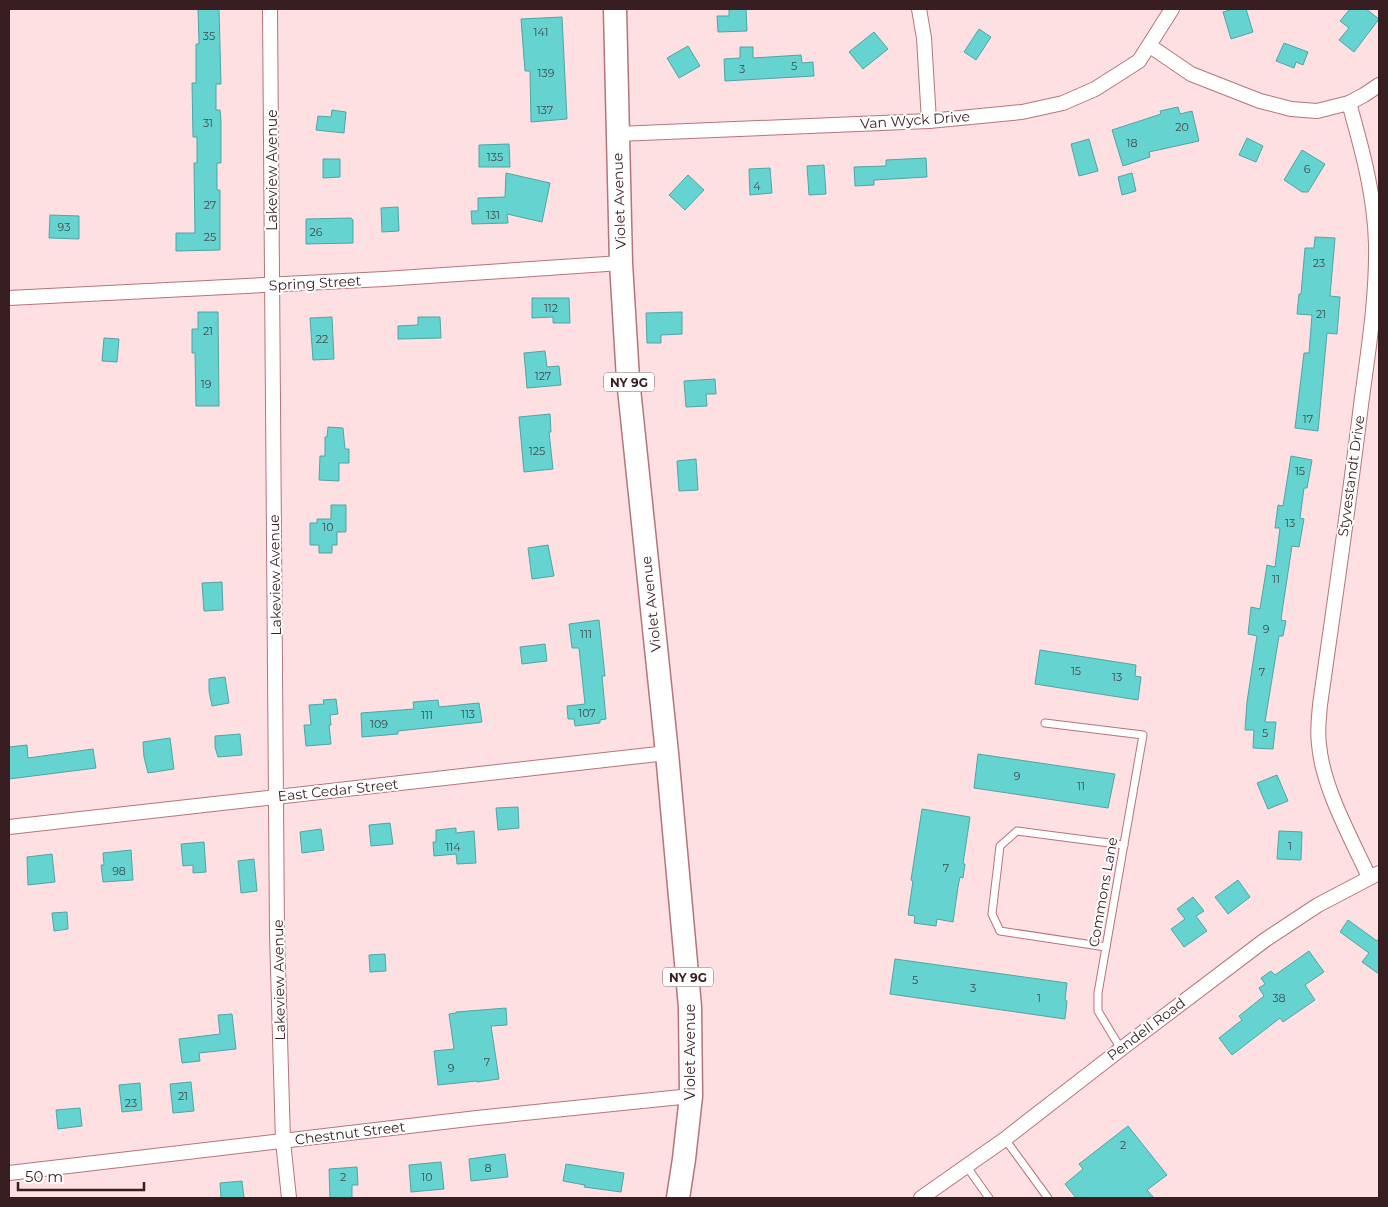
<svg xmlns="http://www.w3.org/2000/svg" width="1388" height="1207" font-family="Montserrat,sans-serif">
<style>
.building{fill:#65d3d0;stroke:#4fa5a3}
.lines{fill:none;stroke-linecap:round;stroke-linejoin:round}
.lane-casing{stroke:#b5747a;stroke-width:9}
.street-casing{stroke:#b5747a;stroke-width:16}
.primary-casing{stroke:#b5747a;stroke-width:25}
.lane{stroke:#fff;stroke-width:7}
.street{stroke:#fff;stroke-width:14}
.primary{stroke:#fff;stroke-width:22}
.labels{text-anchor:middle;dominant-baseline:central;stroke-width:4;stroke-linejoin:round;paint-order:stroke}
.number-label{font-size:11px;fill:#444b4d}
.shield{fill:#fff;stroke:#746264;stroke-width:1}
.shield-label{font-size:12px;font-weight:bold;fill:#391e21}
.street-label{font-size:14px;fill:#391e21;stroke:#fff}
</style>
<rect width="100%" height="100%" fill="#fee0e2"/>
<!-- building -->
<g class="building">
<polygon points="198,9 219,9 221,84 216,84 216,110 220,110 221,121 221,163 217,163 217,190 220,190 220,250 176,251 176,233 195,233 194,163 197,163 197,137 193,137 192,83 196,83 196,44 199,44"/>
<polygon points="729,9 746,9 747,31 718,32 717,16 729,16"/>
<polygon points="1233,9 1246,9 1253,32 1231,39 1223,12"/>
<polygon points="1350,9 1366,9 1379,19 1354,52 1339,40 1349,28 1340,21"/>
<polygon points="562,17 567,119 531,122 530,71 525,71 521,19"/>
<polygon points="979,29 991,37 976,60 964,52"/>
<polygon points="874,32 888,49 863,69 849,52"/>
<polygon points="1284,43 1308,52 1303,65 1296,62 1294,68 1276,61"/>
<polygon points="688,46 700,66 679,78 667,58"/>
<polygon points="740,47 753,47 753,58 801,55 802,63 813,62 814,76 725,81 724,59 740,58"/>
<polygon points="1178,107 1180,114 1192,111 1199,141 1149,152 1150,157 1123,166 1112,130 1161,114 1160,111"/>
<polygon points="332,110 346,112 344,133 316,130 318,116 331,117"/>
<polygon points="1247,138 1263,146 1256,162 1239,155"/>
<polygon points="1089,139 1098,171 1079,176 1071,144"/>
<polygon points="509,144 510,167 479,167 479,145"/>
<polygon points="1302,150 1325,164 1308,192 1302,192 1284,180"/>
<polygon points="926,158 927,177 874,180 874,185 855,186 854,167 886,166 886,160"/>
<polygon points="323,159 340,159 340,177 323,178"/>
<polygon points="824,165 826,194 809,195 807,166"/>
<polygon points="770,168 772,193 750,195 749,169"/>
<polygon points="506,173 550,183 542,222 507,214 508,223 472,224 471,211 478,211 478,198 505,197"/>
<polygon points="1132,173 1136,191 1122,195 1118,177"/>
<polygon points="688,175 704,190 685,210 669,195"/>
<polygon points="398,207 399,231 382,232 381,208"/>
<polygon points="50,215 79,216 79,239 49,238"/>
<polygon points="351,218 353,220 353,243 306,244 306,219"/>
<polygon points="1315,237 1335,238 1330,296 1340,297 1337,334 1327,333 1318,431 1295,428 1304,353 1309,353 1312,315 1297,314 1299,294 1301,294 1305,248 1314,248"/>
<polygon points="532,298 569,298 570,323 553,323 553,317 532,318"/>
<polygon points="198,312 218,312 219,406 196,406 195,353 192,353 192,329 198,329"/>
<polygon points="682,312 682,334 661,335 661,343 647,343 646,313"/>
<polygon points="332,317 334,359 313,360 310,318"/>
<polygon points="418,317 440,317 441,338 398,339 398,326 418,325"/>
<polygon points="104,338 119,339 117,362 102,361"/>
<polygon points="545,351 547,367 559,366 561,385 527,388 524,353"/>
<polygon points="715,379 716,394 706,394 707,406 686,407 684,381"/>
<polygon points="550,414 551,432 549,432 553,469 524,472 519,417"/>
<polygon points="328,427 343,428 345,449 349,449 349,463 339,463 339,481 319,480 320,456 325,456 325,437 327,437"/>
<polygon points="1291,456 1312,460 1307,488 1304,488 1300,518 1304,519 1299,547 1292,546 1282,612 1281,620 1286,621 1283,636 1279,636 1265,722 1276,722 1273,749 1253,748 1254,730 1245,730 1247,702 1257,636 1248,634 1251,607 1260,609 1267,565 1275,567 1280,528 1275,528 1278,505 1283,506"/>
<polygon points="696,459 698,490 679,491 677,461"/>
<polygon points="331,505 346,505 346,532 337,532 337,545 332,545 332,553 319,553 319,545 310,545 310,523 317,523 317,519 331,519"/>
<polygon points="548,545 554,576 532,579 528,548"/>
<polygon points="222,582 223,610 204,611 202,583"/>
<polygon points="599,620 605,676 602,676 606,719 600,720 600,723 575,726 574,719 568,719 567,706 585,704 579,648 572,648 569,624"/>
<polygon points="545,644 547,661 522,664 520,647"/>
<polygon points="1040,650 1136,665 1135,676 1141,677 1138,700 1035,684"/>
<polygon points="225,677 229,703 212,706 209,691 209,679"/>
<polygon points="336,699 338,714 330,715 331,725 329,725 331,744 306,746 304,725 311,725 309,705 324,704 323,700"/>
<polygon points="438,700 439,707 479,703 482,722 398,731 398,734 362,737 361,713 414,709 413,702"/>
<polygon points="240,734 242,755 218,757 215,747 215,736"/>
<polygon points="170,738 174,769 148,773 144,757 143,742"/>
<polygon points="27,745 28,758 93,749 96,768 9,779 9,747"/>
<polygon points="978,754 1115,774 1108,808 974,788"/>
<polygon points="1277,775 1288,801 1268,809 1257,783"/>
<polygon points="518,807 519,828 498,830 496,808"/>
<polygon points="922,809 970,817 963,864 965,864 963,878 960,877 958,887 953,922 937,919 936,926 914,923 915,916 908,915 913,881 911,880"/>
<polygon points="390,823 393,844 371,846 369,825"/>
<polygon points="456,828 456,833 474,831 476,863 457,864 456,854 434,856 433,842 436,842 436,830"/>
<polygon points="321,829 324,850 302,853 300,832"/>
<polygon points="1279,831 1302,832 1301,860 1277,859"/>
<polygon points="204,842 206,872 193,873 193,865 183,866 181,844"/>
<polygon points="131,850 133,880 103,882 101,865 104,865 103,853"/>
<polygon points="52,854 55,882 28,885 27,857"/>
<polygon points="254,859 257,891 241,893 238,861"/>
<polygon points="1238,880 1250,897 1228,914 1215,897"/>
<polygon points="1193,897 1204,911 1196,916 1207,931 1184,947 1171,929 1185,919 1177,909"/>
<polygon points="67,912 68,929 54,931 52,913"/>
<polygon points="1348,920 1377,941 1379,938 1379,974 1362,962 1369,953 1340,932"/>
<polygon points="1309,951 1324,972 1305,985 1315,1000 1283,1022 1280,1018 1232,1055 1219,1038 1242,1020 1239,1016 1264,996 1259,988 1265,984 1261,978 1271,971 1275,975"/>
<polygon points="385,954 386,971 370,972 369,955"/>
<polygon points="895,959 1067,983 1065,1000 1067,1001 1065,1019 890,994"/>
<polygon points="506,1008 507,1025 491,1026 499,1079 477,1082 477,1081 438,1085 434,1051 454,1049 449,1014 456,1013 456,1012"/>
<polygon points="232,1014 236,1049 199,1053 200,1061 182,1063 179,1039 220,1034 218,1015"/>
<polygon points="191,1082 194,1111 173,1113 170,1084"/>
<polygon points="140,1083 142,1110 122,1112 119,1085"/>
<polygon points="80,1108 82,1126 58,1129 56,1110"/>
<polygon points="1128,1126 1167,1175 1147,1190 1154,1198 1076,1198 1065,1184 1083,1169 1079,1164"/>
<polygon points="505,1154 508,1177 471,1181 469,1159"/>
<polygon points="441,1162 444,1189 411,1192 409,1165"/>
<polygon points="566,1164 624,1173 621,1192 584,1187 585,1185 563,1181"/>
<polygon points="357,1167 358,1185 352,1185 352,1198 330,1198 329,1169"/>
<polygon points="242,1181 244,1198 221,1198 220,1183"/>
</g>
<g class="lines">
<!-- lane casing -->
<g class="lane-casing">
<g id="lane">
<polyline points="1045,723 1143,735 1098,993 1098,1011 1121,1049"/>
<polyline points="1106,947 1000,931 992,914 1000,846 1017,831 1124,845"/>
<polyline points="1005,1139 1048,1198"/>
<polyline points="967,1167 989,1198"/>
</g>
</g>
<!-- street casing -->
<g class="street-casing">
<g id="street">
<polyline points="270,9 277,934 283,1141 289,1198"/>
<polyline points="919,9 924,38 929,121"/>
<polyline points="1150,46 1191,74 1260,101 1291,109 1317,111 1349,103 1364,95 1379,85"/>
<path d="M1349,103C1362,149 1375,196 1376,244C1377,298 1368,352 1361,405C1349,505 1334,605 1320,705C1319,718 1317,731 1319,744C1322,786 1351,838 1369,877"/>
<polyline points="617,134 929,121 1022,112 1063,103 1095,89 1139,61 1172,9"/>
<polyline points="9,298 384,279 621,263"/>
<polyline points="9,827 667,753"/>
<polyline points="9,1173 477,1118 691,1096"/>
<polyline points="921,1198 1005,1139 1121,1049 1265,940 1318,905 1379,873"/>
</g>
</g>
<!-- primary casing -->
<g class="primary-casing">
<polyline id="primary" points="615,9 621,263 628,379 667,753 690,1007 691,1096 684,1159 678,1198"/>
</g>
<!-- lane -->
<use href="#lane" class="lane"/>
<!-- street -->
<use href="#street" class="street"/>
<!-- primary -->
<use href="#primary" class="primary"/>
</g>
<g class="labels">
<!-- number labels -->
<g class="number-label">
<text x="541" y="32">141</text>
<text x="209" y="36">35</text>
<text x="794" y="66">5</text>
<text x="742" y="69">3</text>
<text x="546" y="73">139</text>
<text x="545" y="110">137</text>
<text x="208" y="123">31</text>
<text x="1182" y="127">20</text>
<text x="1132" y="143">18</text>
<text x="495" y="157">135</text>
<text x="1307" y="169">6</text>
<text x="757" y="186">4</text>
<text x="210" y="205">27</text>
<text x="493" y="215">131</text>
<text x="64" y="227">93</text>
<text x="316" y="232">26</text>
<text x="210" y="237">25</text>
<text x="1319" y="263">23</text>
<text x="551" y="308">112</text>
<text x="1321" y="314">21</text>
<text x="208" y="331">21</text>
<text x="322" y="339">22</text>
<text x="543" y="376">127</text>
<text x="206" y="384">19</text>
<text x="1308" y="419">17</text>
<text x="537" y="451">125</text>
<text x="1300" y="471">15</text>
<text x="1290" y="523">13</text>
<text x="328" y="527">10</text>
<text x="1276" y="579">11</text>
<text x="1266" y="629">9</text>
<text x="586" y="634">111</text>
<text x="1076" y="671">15</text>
<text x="1262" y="672">7</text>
<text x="1117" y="677">13</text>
<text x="587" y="713">107</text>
<text x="468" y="714">113</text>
<text x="427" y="715">111</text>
<text x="379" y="724">109</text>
<text x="1265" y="733">5</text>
<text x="1017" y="776">9</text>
<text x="1081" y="786">11</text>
<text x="1290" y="846">1</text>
<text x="453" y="847">114</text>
<text x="946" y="868">7</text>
<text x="119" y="871">98</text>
<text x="915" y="980">5</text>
<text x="973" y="988">3</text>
<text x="1039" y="998">1</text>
<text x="1279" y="998">38</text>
<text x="487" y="1062">7</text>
<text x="451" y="1068">9</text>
<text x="183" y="1096">21</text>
<text x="131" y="1103">23</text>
<text x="1123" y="1145">2</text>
<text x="488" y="1168">8</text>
<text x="343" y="1177">2</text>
<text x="427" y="1177">10</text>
</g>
<!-- shield labels -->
<g class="shield">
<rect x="604" y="372.5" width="50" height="19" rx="4"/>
<rect x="663" y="967.5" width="50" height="19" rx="4"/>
</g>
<g class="shield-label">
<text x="629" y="382">NY 9G</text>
<text x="688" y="977">NY 9G</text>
</g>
<!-- street labels -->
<g class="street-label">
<text transform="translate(915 120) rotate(-4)">Van Wyck Drive</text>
<text transform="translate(272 170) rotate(-90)">Lakeview Avenue</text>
<text transform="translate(619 201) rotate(-92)">Violet Avenue</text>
<text transform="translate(315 283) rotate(-3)">Spring Street</text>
<text transform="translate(1351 476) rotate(-82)">Styvestandt Drive</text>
<text transform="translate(275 575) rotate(-91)">Lakeview Avenue</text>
<text transform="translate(651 604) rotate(-96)">Violet Avenue</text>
<text transform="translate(338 790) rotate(-6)">East Cedar Street</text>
<text transform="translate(1103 892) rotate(-80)">Commons Lane</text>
<text transform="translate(279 980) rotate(-91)">Lakeview Avenue</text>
<text transform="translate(1146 1029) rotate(-37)">Pendell Road</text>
<text transform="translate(690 1052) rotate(-90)">Violet Avenue</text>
<text transform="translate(350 1133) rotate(-7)">Chestnut Street</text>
</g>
</g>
<!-- border -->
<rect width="1388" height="1207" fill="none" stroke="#391e21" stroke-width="20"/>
<!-- scale -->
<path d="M18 1182v8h126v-8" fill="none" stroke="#391e21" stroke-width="2.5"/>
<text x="25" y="1182" font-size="15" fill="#391e21" stroke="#ffffff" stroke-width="4" paint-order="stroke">50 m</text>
</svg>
